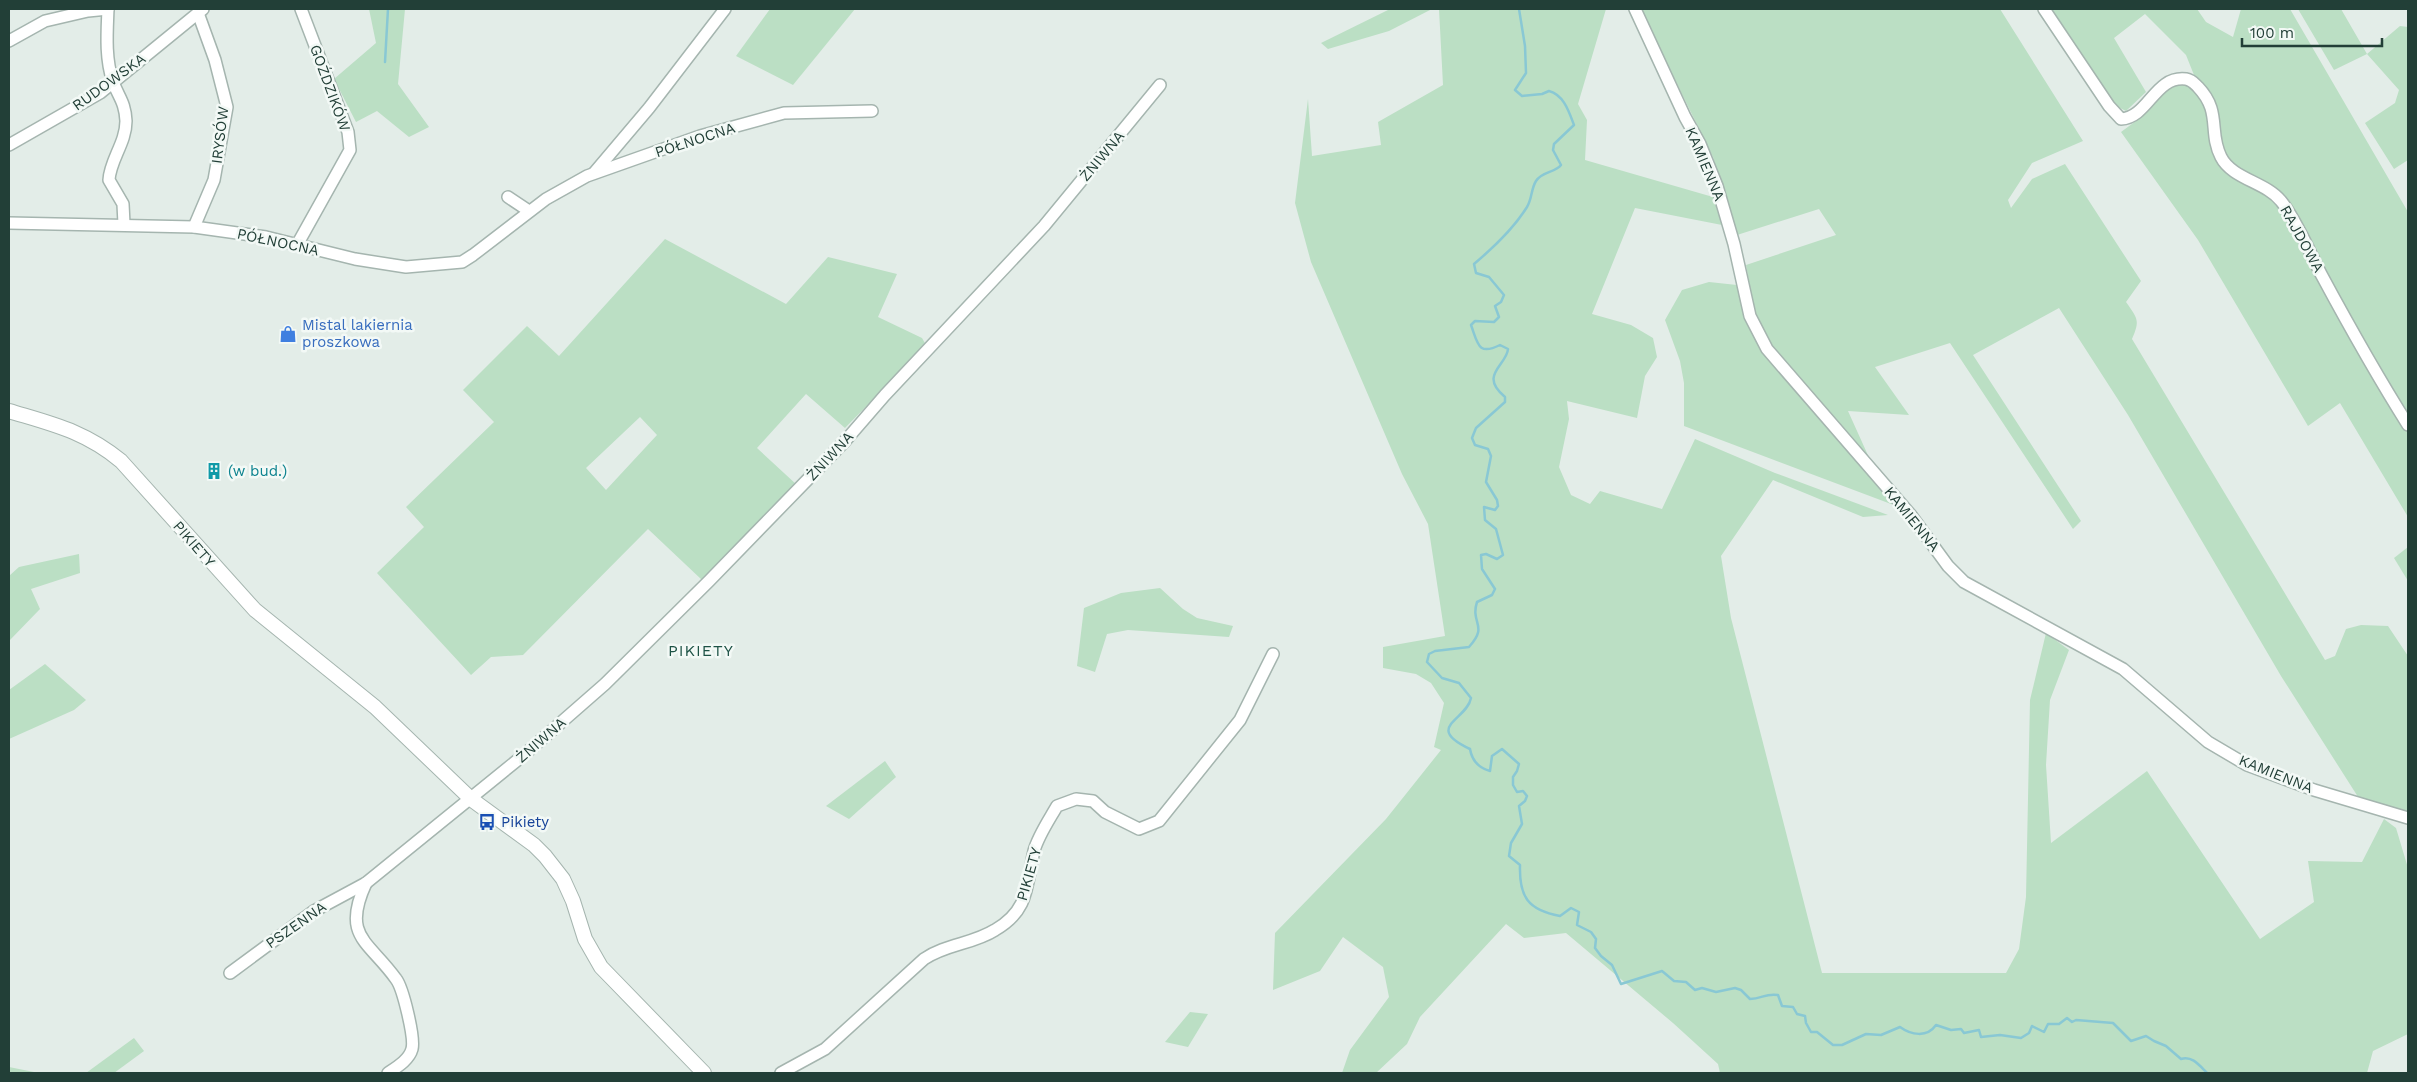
<svg xmlns="http://www.w3.org/2000/svg" width="2417" height="1082" font-family="'Work Sans',sans-serif">
<style>
.green{fill:#bbdfc4;fill-rule:evenodd}
.lines{fill:none;stroke-linecap:round;stroke-linejoin:round}
.stream{stroke:#89c8d4;stroke-width:2.5}
.minor-casing{stroke:#a5b5af;stroke-width:14}
.tertiary-casing{stroke:#a5b5af;stroke-width:16}
.minor{stroke:#fff;stroke-width:11}
.tertiary{stroke:#fff;stroke-width:14}
.labels{text-anchor:middle;dominant-baseline:central;stroke-width:5;stroke-linejoin:round;paint-order:stroke}
.street-label{font-size:15px;fill:#223f37;stroke:#f3f9f6}
.shop-label{font-size:15px;fill:#366cbe;stroke:#f3f9f6;text-anchor:start}
.culture-label{font-size:15px;fill:#0d838f;stroke:#f3f9f6;text-anchor:start}
.transit-label{font-size:15px;fill:#164399;stroke:#f3f9f6;text-anchor:start}
.neighbourhood-label{font-size:16px;letter-spacing:1px;fill:#1d5245;stroke:#f3f9f6}
</style>
<rect width="100%" height="100%" fill="#e3ede8"/>
<!-- green -->
<g class="green">
<polygon points="369,9 405,9 398,84 429,127 409,137 377,111 356,122 334,79 376,43"/>
<polygon points="770,9 855,9 793,85 736,56"/>
<polygon points="1390,9 1432,9 1389,31 1328,49 1321,43"/>
<polygon points="1439,9 1606,9 1578,104 1587,120 1585,160 1713,197 1722,225 1635,208 1592,314 1631,325 1653,338 1657,357 1645,376 1637,418 1567,401 1569,419 1559,467 1571,495 1590,504 1600,491 1662,509 1695,439 1775,473 1888,515 1863,517 1773,480 1721,556 1731,618 1822,973 2006,973 2019,949 2026,897 2030,700 2046,633 2069,650 2050,700 2046,765 2051,843 2147,771 2260,939 2314,902 2308,861 2362,862 2384,819 2396,828 2408,868 2408,1034 2373,1051 2367,1073 1720,1073 1718,1064 1673,1023 1566,933 1524,938 1506,924 1420,1017 1407,1044 1376,1073 1342,1073 1350,1050 1389,997 1383,967 1343,937 1320,971 1273,990 1275,933 1386,819 1441,750 1434,747 1444,703 1431,683 1416,674 1383,668 1383,647 1445,636 1428,524 1402,474 1311,262 1295,203 1308,99 1312,156 1381,145 1378,122 1443,85"/>
<path d="M1640,9H2000L2083,141L2032,163L2008,200L2011,208L2032,179L2065,164L2141,281L2126,302C2138,319 2140,320 2132,339L2325,660L2335,656L2346,629L2361,625L2388,626L2408,656V813L2360,800L2281,676L2128,415L2059,308L1973,355L2081,521L2073,529L1950,343L1875,367L1909,415L1848,411L1871,462L1771,345L1755,314L1746,265L1836,235L1819,209L1737,235L1713,157Z"/>
<polygon points="2052,9 2197,9 2206,22 2233,37 2241,9 2290,9 2408,212 2408,414 2374,364 2295,211 2283,195 2225,158 2216,104 2194,75 2186,55 2145,14 2114,38 2146,92 2126,111 2114,105"/>
<polygon points="2298,9 2341,9 2367,54 2400,26 2408,27 2408,160 2394,169 2365,123 2395,103 2399,90 2367,54 2334,70"/>
<polygon points="2177,82 2187,84 2194,88 2208,109 2213,154 2225,169 2278,202 2408,430 2408,517 2340,403 2308,426 2198,240 2121,132 2140,118 2153,99"/>
<path d="M665,239L786,304L828,257L897,274L878,317L922,338L926,345L845,428L806,394L757,448L797,485L702,580L648,529L523,655L491,657L471,675L377,573L424,527L406,507L494,422L463,390L527,326L559,356ZM640,417L657,435L606,490L586,468Z"/>
<polygon points="1709,282 1737,285 1747,320 1899,507 1684,426 1684,383 1680,361 1665,320 1682,290"/>
<polygon points="2408,547 2408,581 2394,558"/>
<polygon points="79,554 80,573 31,589 40,609 9,641 9,576 19,567"/>
<polygon points="1160,588 1183,609 1197,618 1233,626 1229,637 1128,630 1107,634 1095,672 1077,666 1084,608 1121,593"/>
<polygon points="45,664 86,700 74,710 9,739 9,690"/>
<polygon points="885,761 896,777 849,819 826,806"/>
<polygon points="1190,1012 1208,1014 1188,1047 1165,1042"/>
<polygon points="134,1038 144,1051 114,1073 86,1073"/>
<polygon points="9,1067 39,1073 9,1073"/>
</g>
<g class="lines">
<!-- stream -->
<g class="stream">
<path d="M1519,9L1525,46L1526,73L1515,90L1522,96L1542,94L1549,91C1564,95 1569,112 1574,125L1554,144L1553,150L1561,165C1555,173 1542,171 1536,181C1531,189 1532,199 1527,207C1514,228 1493,248 1474,264L1476,273L1489,277L1504,295L1501,302L1495,306L1499,317L1494,322L1475,321L1471,325C1478,344 1478,356 1500,345L1508,349C1507,365 1478,375 1505,397V402L1476,428L1472,438L1475,445L1488,449L1491,456L1486,482L1497,500L1498,506L1495,510L1484,507L1485,520L1496,529L1503,555L1497,559L1486,554L1481,555L1482,569L1495,589L1492,595L1477,602C1470,624 1489,625 1469,647L1435,651L1429,654L1427,662L1442,678L1459,683L1471,698C1467,720 1423,727 1470,749C1472,761 1479,768 1490,771L1492,756L1502,749L1519,764L1517,771L1513,777V785L1517,792L1523,791L1527,796L1525,801L1519,806L1522,824L1511,843L1509,856L1520,865C1519,897 1528,910 1560,916L1571,908L1579,912L1577,925L1591,932L1596,939L1595,948L1601,956L1612,965L1621,984L1662,971L1674,981L1686,982L1695,990L1702,988L1716,992L1735,988L1741,990L1750,999C1762,999 1765,993 1778,995L1782,1006L1793,1007L1797,1014L1805,1016L1806,1023L1811,1032H1817L1833,1045H1842L1866,1034L1881,1035L1900,1027C1911,1035 1927,1038 1936,1025L1951,1030L1961,1029L1964,1033L1979,1030L1981,1037L2000,1035L2021,1038L2029,1033L2032,1026L2044,1032L2048,1024H2059L2067,1018L2072,1022L2076,1020L2113,1023L2131,1041L2146,1036L2154,1041L2166,1046L2181,1059C2192,1055 2200,1066 2207,1073"/>
<polyline points="385,62 388,9"/>
</g>
<!-- minor casing -->
<g class="minor-casing">
<g id="minor">
<path d="M108,9C107,33 105,58 113,82C119,98 125,102 126,121C126,143 110,160 109,180L123,204L124,224"/>
<polyline points="1635,9 1685,117 1700,144 1717,186 1734,244 1750,316 1767,349 1910,514 1948,566 1964,582 2123,669 2208,742 2247,765 2314,790 2408,818"/>
<path d="M2044,9L2109,106L2121,119C2148,118 2155,75 2186,79C2192,80 2194,83 2198,87C2222,112 2208,132 2221,157C2232,179 2266,182 2281,201C2296,219 2310,253 2321,274C2349,326 2377,376 2408,425"/>
<polyline points="9,41 45,21 88,11 108,9"/>
<polyline points="9,145 100,93 203,9"/>
<polyline points="594,173 649,108 725,9"/>
<polyline points="508,197 529,211"/>
<polyline points="9,223 194,227 266,237 355,259 406,267 462,262 473,255 546,199 587,176 700,136 784,113 872,111"/>
<polyline points="194,227 214,180 227,107 215,60 198,13"/>
<polyline points="297,245 350,150 348,132 301,9"/>
<path d="M366,883C341,937 369,941 396,979C403,988 415,1038 412,1049C409,1060 397,1067 388,1073"/>
<polyline points="230,973 314,911 366,883 525,754 605,684 709,581 846,440 885,395 1044,226 1160,85"/>
<path d="M781,1073L825,1049L924,959C946,944 973,944 995,930C1030,910 1026,885 1034,851C1038,836 1049,820 1057,806L1076,799L1093,801L1105,812L1139,829L1159,821L1240,720L1273,654"/>
</g>
</g>
<!-- tertiary casing -->
<g class="tertiary-casing">
<path id="tertiary" d="M9,411C52,424 85,431 121,461L255,610L375,707L471,799L534,845L545,856L563,879L573,901L585,939L601,967L704,1073"/>
</g>
<!-- minor -->
<use href="#minor" class="minor"/>
<!-- tertiary -->
<use href="#tertiary" class="tertiary"/>
</g>
<!-- icons -->
<defs>
<g id="shop-bare" transform="scale(1.35)"><path d="M-5-2.5h2.3a2.7 3.5 0 0 1 5.4 0H5L5.5 6h-11ZM-1.5-2.5h3a1.5 2.3 0 0 0-3 0Z" fill="#3f7fe0" stroke="#f3f9f6" stroke-width="2.5" paint-order="stroke"/></g>
<g id="building-bare" transform="scale(1.35)"><path d="M-4-6H4V6H1V3H-1V6H-4ZM-2.5-4.3h1.7v1.8h-1.7ZM.8-4.3h1.7v1.8H.8ZM-2.5-1h1.7V.8h-1.7ZM.8-1h1.7V.8H.8Z" fill="#0f9aa8" stroke="#f3f9f6" stroke-width="2.5" paint-order="stroke"/></g>
<g id="bus-bare" transform="scale(1.35)"><path d="M-5-6H5V4H4V6H2V4H-2V6H-4V4H-5ZM-3.5-4V0h7V-4ZM-3.5 1.2v1.5H-2V1.2ZM2 1.2v1.5H3.5V1.2Z" fill="#1a4fb4" stroke="#f3f9f6" stroke-width="2.5" paint-order="stroke"/></g>
</defs>
<g fill-rule="evenodd">
<use href="#shop-bare" x="288" y="334"/>
<use href="#building-bare" x="214" y="471"/>
<use href="#bus-bare" x="487" y="822"/>
</g>
<g class="labels">
<!-- street labels -->
<g class="street-label">
<text transform="translate(109 82) rotate(-36)">RUDOWSKA</text>
<text transform="translate(330 88) rotate(70)">GOŹDZIKÓW</text>
<text transform="translate(220 135) rotate(-83)">IRYSÓW</text>
<text transform="translate(695 140) rotate(-18)">PÓŁNOCNA</text>
<text transform="translate(1102 156) rotate(-50)">ŻNIWNA</text>
<text transform="translate(1705 164) rotate(67)">KAMIENNA</text>
<text transform="translate(2302 239) rotate(61)">RAJDOWA</text>
<text transform="translate(278 242) rotate(12)">PÓŁNOCNA</text>
<text transform="translate(830 456) rotate(-47)">ŻNIWNA</text>
<text transform="translate(1912 519) rotate(51)">KAMIENNA</text>
<text transform="translate(194 544) rotate(49)">PIKIETY</text>
<text transform="translate(541 740) rotate(-41)">ŻNIWNA</text>
<text transform="translate(2276 774) rotate(22)">KAMIENNA</text>
<text transform="translate(1029 874) rotate(-74)">PIKIETY</text>
<text transform="translate(296 925) rotate(-35)">PSZENNA</text>
</g>
<!-- shop labels -->
<g class="shop-label">
<text x="302" y="325">Mistal lakiernia<tspan x="302" dy="17">proszkowa</tspan></text>
</g>
<!-- culture labels -->
<g class="culture-label">
<text x="228" y="471">(w bud.)</text>
</g>
<!-- transit labels -->
<g class="transit-label">
<text x="501" y="822">Pikiety</text>
</g>
<!-- neighbourhood labels -->
<g class="neighbourhood-label">
<text x="701" y="650">PIKIETY</text>
</g>
</g>
<!-- border -->
<rect width="2417" height="1082" fill="none" stroke="#223f37" stroke-width="20"/>
<!-- scale -->
<path d="M2242 38v8h140v-8" fill="none" stroke="#223f37" stroke-width="2.5"/>
<text x="2250" y="38" font-size="15" fill="#223f37" stroke="#f3f9f6" stroke-width="4" paint-order="stroke">100 m</text>
</svg>
